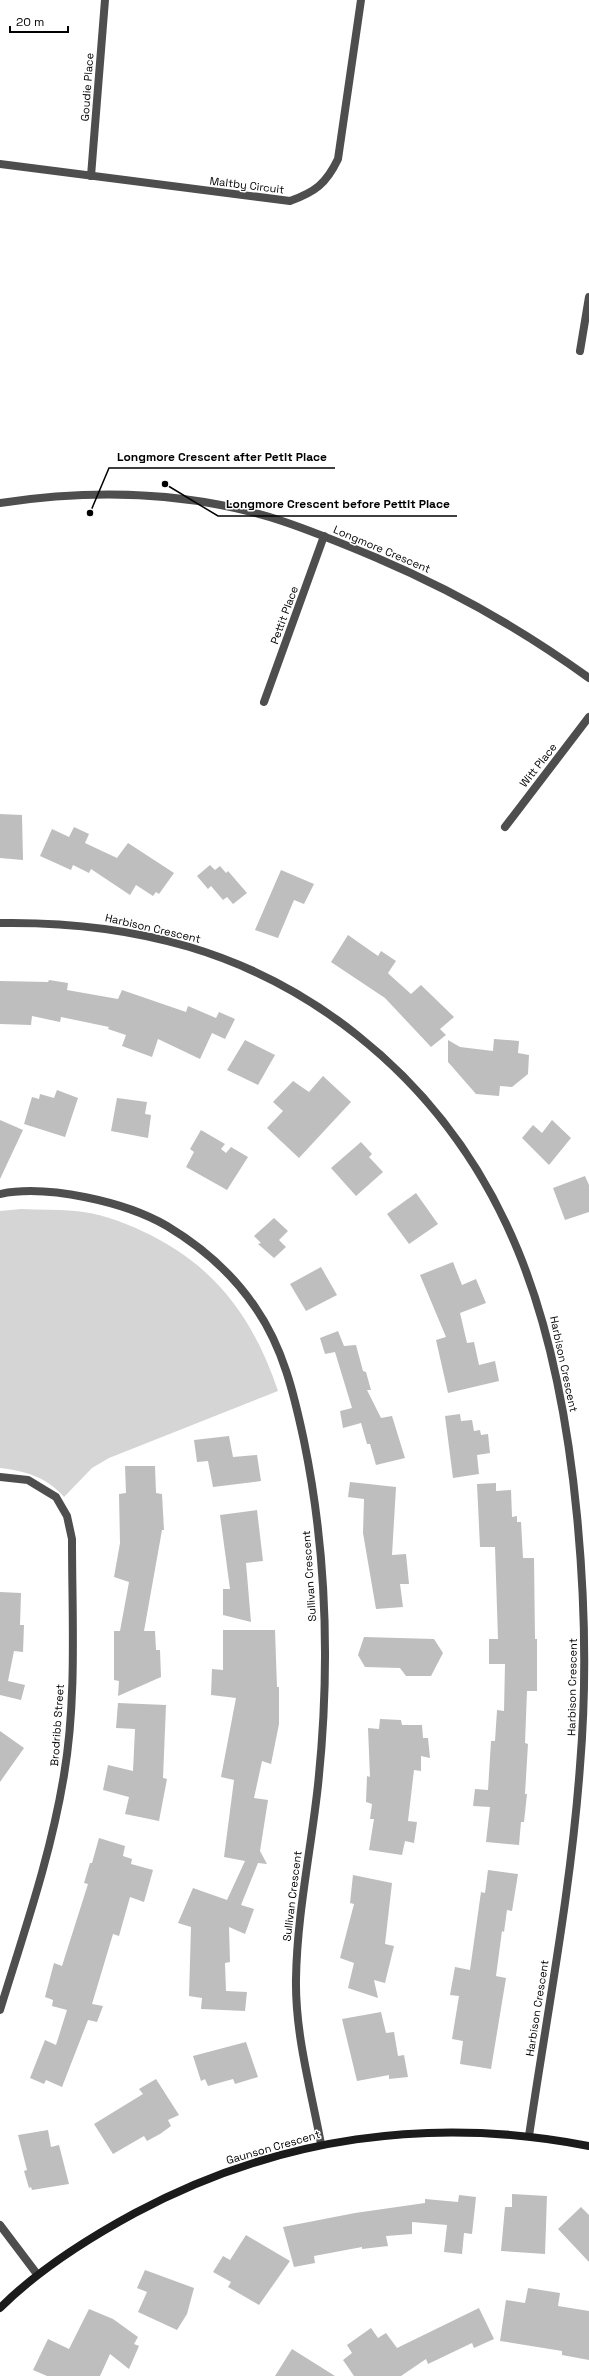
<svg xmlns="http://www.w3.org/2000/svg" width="589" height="2376" font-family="'Space Grotesk',sans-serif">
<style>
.green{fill:#d5d5d5}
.building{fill:#bebebe}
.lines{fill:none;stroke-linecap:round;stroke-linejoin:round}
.street{stroke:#4e4e4e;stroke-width:8}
.secondary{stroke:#1b1b1b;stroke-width:8}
.labels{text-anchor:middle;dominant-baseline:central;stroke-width:3;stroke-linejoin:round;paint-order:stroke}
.street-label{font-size:11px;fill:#000;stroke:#fff}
.leader{fill:none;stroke:#000;stroke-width:1.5}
.callout-dot{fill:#000;stroke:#fff;stroke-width:1.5}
.callout-label{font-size:12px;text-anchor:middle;font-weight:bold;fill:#000;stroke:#fff;stroke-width:3;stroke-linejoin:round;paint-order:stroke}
</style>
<rect width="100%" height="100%" fill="#fff"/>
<!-- green -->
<path class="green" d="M21,1209C39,1210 57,1209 75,1211C98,1213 121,1221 142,1231C214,1264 253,1317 278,1391L109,1458L92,1468L64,1497C47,1477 25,1471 0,1468V1211Z"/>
<!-- building -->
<g class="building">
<polygon points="0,814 22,815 23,860 0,858"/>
<polygon points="74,827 89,834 85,843 117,858 128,843 174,873 159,894 156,892 153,896 136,885 130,895 91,869 89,873 73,865 71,870 40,856 52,829 69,837"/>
<polygon points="210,865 215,870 220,866 226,873 228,871 247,893 233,904 227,897 223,900 211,886 208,889 197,876"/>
<polygon points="281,870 314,884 304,904 294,900 278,938 255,930"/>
<polygon points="348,935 378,956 381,951 396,961 388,973 391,976 411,994 421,985 454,1017 440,1029 446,1035 431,1047 385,998 331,962"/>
<polygon points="49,980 68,983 67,990 118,999 122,990 186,1012 188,1006 216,1018 219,1012 235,1019 225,1039 212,1033 200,1059 158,1039 152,1057 122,1046 126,1035 108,1029 109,1027 61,1017 60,1022 32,1016 31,1025 0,1024 0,981 48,982"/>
<polygon points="494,1039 519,1041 518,1053 529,1055 528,1074 512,1087 500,1086 499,1096 476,1094 448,1062 448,1040 460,1047 493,1051"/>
<polygon points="245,1040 275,1055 258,1085 227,1070"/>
<polygon points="323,1076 351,1102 299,1158 267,1128 283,1111 273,1102 293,1081 309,1092"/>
<polygon points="57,1090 78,1098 65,1137 24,1124 32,1097 39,1099 40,1094 54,1098"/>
<polygon points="117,1098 147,1102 145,1114 151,1115 148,1138 111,1131"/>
<polygon points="0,1120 23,1130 0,1179"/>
<polygon points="552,1120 571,1138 549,1165 522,1138 533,1125 542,1133"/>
<polygon points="201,1130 225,1144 221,1149 226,1153 231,1147 248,1157 227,1190 186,1167 194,1152 190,1149"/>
<polygon points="361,1142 372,1154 369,1157 383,1172 356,1196 331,1168"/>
<polygon points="585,1176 589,1185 589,1212 565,1220 553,1188"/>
<polygon points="416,1193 438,1224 409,1244 387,1214"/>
<polygon points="274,1218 288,1231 279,1240 286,1247 274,1258 258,1244 261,1243 254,1236"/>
<polygon points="453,1262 462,1285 476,1279 486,1303 460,1313 467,1343 474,1342 479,1365 495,1361 499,1381 448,1393 436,1340 446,1337 420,1275"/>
<polygon points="321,1267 337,1295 306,1311 290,1284"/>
<polygon points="338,1331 344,1346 356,1345 363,1371 366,1372 371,1390 367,1390 381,1418 392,1416 405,1458 376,1465 370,1444 367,1444 361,1423 343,1428 340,1411 352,1408 335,1352 325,1354 320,1338"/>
<polygon points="460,1414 461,1421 472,1420 474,1431 480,1430 481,1435 488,1434 490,1453 477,1455 479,1474 453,1478 445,1416"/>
<polygon points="229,1436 233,1457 257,1455 261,1481 213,1487 208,1461 197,1462 194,1440"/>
<polygon points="125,1466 155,1466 156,1493 162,1494 164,1530 162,1530 144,1631 155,1631 156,1650 160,1650 161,1677 118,1696 119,1681 114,1680 114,1631 120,1631 129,1582 114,1577 120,1543 119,1494 126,1493"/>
<polygon points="350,1482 396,1487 392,1555 406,1554 409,1584 400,1584 403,1607 376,1609 363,1533 364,1499 348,1497"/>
<polygon points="496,1483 496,1491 511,1490 512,1517 517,1516 517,1522 521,1522 523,1558 534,1558 535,1639 537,1639 537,1691 527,1691 525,1743 528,1744 525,1794 527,1794 524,1822 521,1822 519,1845 486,1842 490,1807 473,1806 475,1789 488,1790 491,1741 495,1741 497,1710 504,1711 505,1664 489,1664 489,1639 498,1639 495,1547 480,1547 477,1484"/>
<polygon points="257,1510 263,1561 246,1563 251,1622 223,1615 223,1589 230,1589 220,1515"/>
<polygon points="0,1592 21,1593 20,1625 24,1625 23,1652 14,1651 8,1681 25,1685 21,1700 0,1695"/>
<polygon points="223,1630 275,1630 277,1687 279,1687 279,1724 271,1764 262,1761 254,1798 268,1800 260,1851 267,1864 258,1863 241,1905 254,1909 245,1934 229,1927 230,1962 225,1963 226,1991 247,1992 245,2011 201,2009 202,1998 189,1996 191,1927 178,1923 193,1888 227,1900 245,1861 224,1857 234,1780 221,1777 236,1698 211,1695 212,1669 223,1670"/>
<polygon points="364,1637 434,1639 443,1653 431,1676 406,1676 400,1668 365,1667 358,1655"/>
<polygon points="118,1703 166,1705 163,1778 167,1779 159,1821 125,1814 129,1797 103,1790 108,1765 133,1771 135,1729 116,1728"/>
<polygon points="380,1719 401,1720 402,1725 422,1725 423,1738 428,1738 430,1758 421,1756 421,1771 414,1770 408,1821 417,1822 414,1843 405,1841 402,1855 369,1850 374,1819 370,1819 372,1804 366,1802 367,1776 370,1777 368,1728 379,1729"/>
<polygon points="0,1731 24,1748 0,1782"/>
<polygon points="99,1838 125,1846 123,1856 132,1859 131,1864 153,1870 144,1902 130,1897 119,1936 113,1934 92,2004 103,2006 97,2022 88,2020 62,2087 46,2080 44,2084 30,2078 45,2040 56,2045 67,2010 52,2006 53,2000 45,1997 54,1963 62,1966 88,1884 84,1883 90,1863 92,1863"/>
<polygon points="488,1870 518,1874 512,1911 507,1910 504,1932 502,1931 496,1976 506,1978 491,2069 460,2064 463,2041 452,2039 459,1996 450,1995 455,1967 470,1970 481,1892 485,1893"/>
<polygon points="353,1875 392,1883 385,1944 394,1946 385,1983 374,1980 378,1998 348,1988 354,1963 340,1958 354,1904 350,1903"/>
<polygon points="381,2012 386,2033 394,2032 398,2056 404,2055 408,2077 389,2079 389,2075 357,2081 342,2019"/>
<polygon points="246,2042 258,2077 235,2084 233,2079 208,2086 205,2079 201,2081 193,2056"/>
<polygon points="156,2079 179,2115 168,2120 171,2126 160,2134 147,2141 144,2136 113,2154 94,2124 143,2094 139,2089"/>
<polygon points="48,2130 51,2147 59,2145 69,2184 32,2190 31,2187 29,2188 24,2171 27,2170 18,2135"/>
<polygon points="512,2194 547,2196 545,2254 501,2251 505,2207 512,2207"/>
<polygon points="459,2195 476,2197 472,2234 464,2233 462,2254 444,2252 447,2225 412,2222 412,2234 386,2236 388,2246 362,2249 362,2247 314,2256 315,2263 294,2267 283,2227 355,2213 425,2203 425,2199 458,2202"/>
<polygon points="581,2207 589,2215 589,2262 558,2229"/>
<polygon points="246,2235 290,2261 259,2305 228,2287 231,2282 213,2272 223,2256 230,2260"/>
<polygon points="145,2270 194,2288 187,2314 177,2330 138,2312 147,2292 137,2288"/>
<polygon points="528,2288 560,2293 558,2306 589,2311 589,2360 562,2355 562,2351 500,2341 506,2300 525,2303"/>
<polygon points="479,2308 494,2339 474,2348 472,2343 428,2364 426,2359 401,2376 354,2376 343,2360 352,2353 347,2345 371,2328 378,2338 386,2333 397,2348"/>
<polygon points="89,2309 113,2319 138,2337 134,2344 139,2346 129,2369 110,2354 100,2376 47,2376 33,2370 48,2339 69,2349"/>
<polygon points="292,2349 335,2376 275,2376"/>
</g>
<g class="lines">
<!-- street -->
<g class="street">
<path d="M0,164L290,201C315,192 326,184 338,159L361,0"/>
<polyline points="91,176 105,0"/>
<polyline points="580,351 589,297"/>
<path d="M0,503C94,489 191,491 282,521C315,532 346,545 377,558C452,590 523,630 589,678"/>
<polyline points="264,702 324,536"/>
<polyline points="505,827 589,717"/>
<path d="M0,923C132,921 252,951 357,1035C511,1157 559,1328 577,1516C585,1599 587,1682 580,1766C571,1890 547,2013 529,2136"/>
<path d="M0,1194C47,1184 126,1202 167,1226C202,1247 232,1273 255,1307C283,1347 294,1394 304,1441C327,1553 330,1671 318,1785C311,1850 297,1914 296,1979C295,2034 311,2090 321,2144"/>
<path d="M0,1477L28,1480L56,1497L67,1516L72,1539C72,1617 77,1698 64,1775C51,1855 24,1932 0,2010"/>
<polyline points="0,2225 37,2274"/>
</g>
<!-- secondary -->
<path class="secondary" d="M0,2308C39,2269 87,2239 135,2213C277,2137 431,2115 589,2146"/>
</g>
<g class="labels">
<!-- street labels -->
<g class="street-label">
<text transform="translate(87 87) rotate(-86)">Goudie Place</text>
<text transform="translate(247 185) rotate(7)">Maltby Circuit</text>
<text transform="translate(382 549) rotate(23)">Longmore Crescent</text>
<text transform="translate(284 615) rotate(-70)">Pettit Place</text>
<text transform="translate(538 765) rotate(-52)">Witt Place</text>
<text transform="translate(153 928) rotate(13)">Harbison Crescent</text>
<text transform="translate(564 1364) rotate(78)">Harbison Crescent</text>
<text transform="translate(309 1576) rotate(-94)">Sullivan Crescent</text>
<text transform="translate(572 1687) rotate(-89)">Harbison Crescent</text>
<text transform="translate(57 1725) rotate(-86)">Brodribb Street</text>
<text transform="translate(292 1896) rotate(-83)">Sullivan Crescent</text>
<text transform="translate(537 2008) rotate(-81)">Harbison Crescent</text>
<text transform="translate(273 2147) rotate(-16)">Gaunson Crescent</text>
</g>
</g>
<!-- callouts -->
<path class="leader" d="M90 513L109 468H335M165 484L218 516H457"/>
<g class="callout-dot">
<circle cx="90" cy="513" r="4"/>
<circle cx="165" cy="484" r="4"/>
</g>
<g class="callout-label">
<text x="222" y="461">Longmore Crescent after Petit Place</text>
<text x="338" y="508">Longmore Crescent before Pettit Place</text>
</g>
<!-- scale -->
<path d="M10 26v6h58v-6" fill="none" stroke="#000000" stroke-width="2"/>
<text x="16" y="26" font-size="12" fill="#000000" stroke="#ffffff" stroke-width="3" paint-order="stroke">20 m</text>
</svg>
